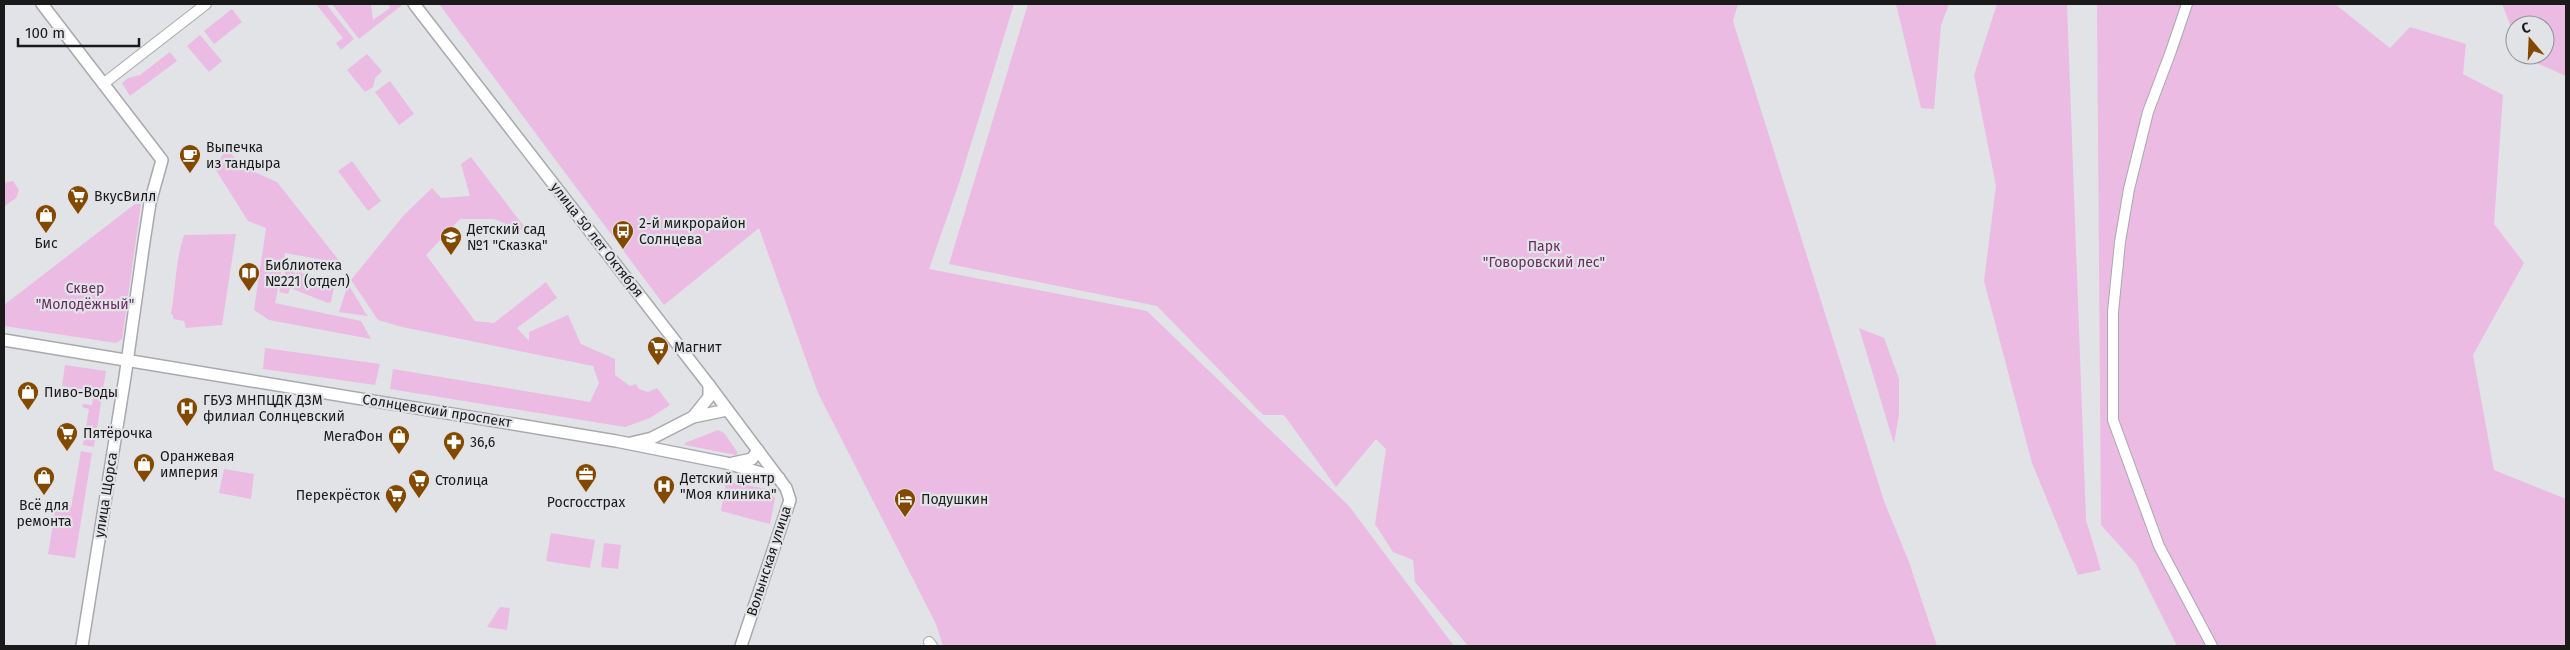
<svg xmlns="http://www.w3.org/2000/svg" width="2570" height="650" font-family="'Fira Sans',sans-serif">
<style>
.green{fill:#ebbbe4}
.lines{fill:none;stroke-linecap:round;stroke-linejoin:round}
.minor-casing{stroke:#a8a9ad;stroke-width:12}
.tertiary-casing{stroke:#a8a9ad;stroke-width:14}
.minor{stroke:#fff;stroke-width:10}
.tertiary{stroke:#fff;stroke-width:11}
.labels{text-anchor:middle;dominant-baseline:central;stroke-width:4.5;stroke-linejoin:round;paint-order:stroke}
.poi-label{font-size:14px;fill:#1a1a1b;stroke:#e2e3e7;text-anchor:start}
.street-label{font-size:14px;fill:#1a1a1b;stroke:#e2e3e7}
.park-label{font-size:14px;fill:#682e62;stroke:#e2e3e7}
</style>
<rect width="100%" height="100%" fill="#e2e3e7"/>
<!-- green -->
<g class="green">
<polygon points="316,4 326,4 354,39 341,50 336,43 343,38"/>
<polygon points="332,4 371,4 373,20 390,8 388,4 402,5 359,39"/>
<polygon points="439,4 1014,4 959,183 929,269 1147,311 1349,506 1454,646 943,646 936,624 818,393 759,228 664,305"/>
<polygon points="1028,4 1738,4 1733,21 1884,501 1909,562 1937,646 1468,646 1415,582 1413,560 1393,552 1375,524 1386,449 1376,439 1336,487 1284,415 1263,415 1157,306 949,264"/>
<polygon points="1896,4 1949,4 1941,25 1934,109 1921,108"/>
<polygon points="1997,4 2067,4 2086,520 2101,570 2078,575 2032,463 1984,281 1996,186 1974,75"/>
<polygon points="2097,4 2335,4 2390,48 2410,27 2466,44 2463,74 2503,95 2494,224 2524,263 2473,355 2494,470 2566,499 2566,646 2177,646 2136,564 2101,525"/>
<polygon points="2502,4 2566,4 2566,76 2525,58 2523,55 2545,55 2545,25 2515,25 2515,37"/>
<polygon points="232,9 242,22 214,44 204,31"/>
<polygon points="200,35 222,61 209,72 187,46"/>
<polygon points="170,52 177,61 130,96 122,83 128,78 140,75"/>
<polygon points="367,54 382,71 375,78 373,87 365,92 347,70"/>
<polygon points="390,81 414,114 399,125 375,92"/>
<polygon points="226,150 248,169 277,182 341,263 285,253 275,303 361,321 371,339 269,320 254,310 266,228 248,221 214,167"/>
<polygon points="471,157 529,233 494,219 460,219 426,255 475,321 494,323 546,282 557,298 517,328 529,341 529,332 568,315 581,344 615,359 615,375 630,386 636,384 639,389 648,392 657,388 670,405 650,418 625,427 390,389 393,369 590,402 599,383 593,366 402,327 378,320 351,280 404,215 432,188 441,198 470,196 461,164"/>
<polygon points="352,161 381,201 368,211 338,171"/>
<polygon points="13,181 19,190 16,198 5,206 4,183"/>
<polygon points="135,204 141,204 122,339 116,343 4,326 4,305"/>
<path d="M236,234L222,325L186,328L184,321L173,319V315L171,314C176,286 175,263 184,235Z"/>
<polygon points="289,259 303,267 295,272 292,283 296,273 300,272 334,287 331,302 328,303 293,289 291,286 288,294 279,292"/>
<polygon points="348,284 366,314 368,316 339,312"/>
<polygon points="1859,328 1884,338 1899,379 1899,414 1894,444"/>
<polygon points="265,348 380,364 375,385 263,369"/>
<polygon points="65,365 106,371 94,447 83,445 89,409 82,407 83,404 92,405 94,391 62,386"/>
<polygon points="718,430 724,433 738,453 736,455 685,445 685,443"/>
<polygon points="81,451 92,453 75,558 48,554 56,506 71,508"/>
<polygon points="224,469 254,474 251,499 219,493"/>
<polygon points="726,481 767,489 775,498 770,524 721,511"/>
<polygon points="551,533 595,540 590,568 546,561"/>
<polygon points="604,543 621,545 618,569 601,567"/>
<polygon points="500,607 510,608 507,630 487,627"/>
</g>
<g class="lines">
<!-- minor casing -->
<g class="minor-casing">
<g id="minor">
<polyline points="2187,4 2171,51 2148,112 2129,189 2120,242 2113,312 2113,420 2159,546 2212,646"/>
<polyline points="103,84 206,4"/>
<polyline points="929,642 932,646"/>
</g>
</g>
<!-- tertiary casing -->
<g class="tertiary-casing">
<g id="tertiary">
<polyline points="42,4 162,160 150,203 144,242 125,377 82,646"/>
<polyline points="414,4 709,385 786,488 790,500 741,646"/>
<polyline points="4,340 616,441 726,463 779,478"/>
<polyline points="693,417 709,397 709,385"/>
<polyline points="631,443 652,438 693,417 727,410"/>
<polyline points="733,463 752,459 758,450"/>
</g>
</g>
<!-- minor -->
<use href="#minor" class="minor"/>
<!-- tertiary -->
<use href="#tertiary" class="tertiary"/>
</g>
<!-- icons -->
<defs>
<g id="cafe-pin" transform="scale(1.125)"><path d="M0 17L-7.5 6A9.5 9.5 0 1 1 7.5 6Z" fill="#844900" stroke="#e2e3e7"/><path d="M-5.5-4.5H6V0H3Q3 3.5 0 3.5H-2.5Q-5.5 3.5-5.5 0ZM3-3.2v2h1.7v-2ZM-6 4.5H4V6H-6Z" fill="#fff"/></g>
<g id="supermarket-pin" transform="scale(1.125)"><path d="M0 17L-7.5 6A9.5 9.5 0 1 1 7.5 6Z" fill="#844900" stroke="#e2e3e7"/><path d="M-6-5.5h2.5l.6 2H6L4.5 2H-2.5L-4.4-4H-6ZM-1.5 3.2a1.3 1.3 0 1 0 .1 0ZM3 3.2a1.3 1.3 0 1 0 .1 0Z" fill="#fff"/></g>
<g id="shop-pin" transform="scale(1.125)"><path d="M0 17L-7.5 6A9.5 9.5 0 1 1 7.5 6Z" fill="#844900" stroke="#e2e3e7"/><path d="M-5-2.5h2.3a2.7 3.5 0 0 1 5.4 0H5L5.5 6h-11ZM-1.5-2.5h3a1.5 2.3 0 0 0-3 0Z" fill="#fff"/></g>
<g id="bus-pin" transform="scale(1.125)"><path d="M0 17L-7.5 6A9.5 9.5 0 1 1 7.5 6Z" fill="#844900" stroke="#e2e3e7"/><path d="M-5-6H5V4H4V6H2V4H-2V6H-4V4H-5ZM-3.5-4V0h7V-4ZM-3.5 1.2v1.5H-2V1.2ZM2 1.2v1.5H3.5V1.2Z" fill="#fff"/></g>
<g id="school-pin" transform="scale(1.125)"><path d="M0 17L-7.5 6A9.5 9.5 0 1 1 7.5 6Z" fill="#844900" stroke="#e2e3e7"/><path d="M0-5L7-2L0 1L-7-2ZM-4 1L0 2.5L4 1V4Q0 6-4 4Z" fill="#fff"/></g>
<g id="library-pin" transform="scale(1.125)"><path d="M0 17L-7.5 6A9.5 9.5 0 1 1 7.5 6Z" fill="#844900" stroke="#e2e3e7"/><path d="M-6-4Q-3-5.5-.7-3.5V5Q-3 3-6 4ZM6-4Q3-5.5 .7-3.5V5Q3 3 6 4Z" fill="#fff"/></g>
<g id="hospital-pin" transform="scale(1.125)"><path d="M0 17L-7.5 6A9.5 9.5 0 1 1 7.5 6Z" fill="#844900" stroke="#e2e3e7"/><path d="M-5-5h3v3.5h4V-5h3V5h-3V1.5h-4V5h-3Z" fill="#fff"/></g>
<g id="pharmacy-pin" transform="scale(1.125)"><path d="M0 17L-7.5 6A9.5 9.5 0 1 1 7.5 6Z" fill="#844900" stroke="#e2e3e7"/><path d="M-2-6h4v4h4v4h-4v4h-4v-4h-4v-4h4Z" fill="#fff"/></g>
<g id="office-pin" transform="scale(1.125)"><path d="M0 17L-7.5 6A9.5 9.5 0 1 1 7.5 6Z" fill="#844900" stroke="#e2e3e7"/><path d="M-6-3h4V-5.5h4V-3h4V5H-6ZM-1-4.5V-3h2v-1.5ZM-6 0V1H6V0Z" fill="#fff"/></g>
<g id="hotel-pin" transform="scale(1.125)"><path d="M0 17L-7.5 6A9.5 9.5 0 1 1 7.5 6Z" fill="#844900" stroke="#e2e3e7"/><path d="M-6-4.5h1.5V1H6V5H4.5V3h-9V5H-6ZM-4 0a1.8 1.8 0 1 1 3.6 0ZM.5 0V-2.5h3Q6-2.5 6 0Z" fill="#fff"/></g>
</defs>
<g fill-rule="evenodd">
<use href="#cafe-pin" x="190" y="155"/>
<use href="#supermarket-pin" x="78" y="196"/>
<use href="#shop-pin" x="46" y="215"/>
<use href="#bus-pin" x="623" y="231"/>
<use href="#school-pin" x="451" y="237"/>
<use href="#library-pin" x="249" y="273"/>
<use href="#supermarket-pin" x="658" y="347"/>
<use href="#shop-pin" x="28" y="392"/>
<use href="#hospital-pin" x="187" y="408"/>
<use href="#supermarket-pin" x="67" y="433"/>
<use href="#shop-pin" x="399" y="436"/>
<use href="#pharmacy-pin" x="454" y="442"/>
<use href="#shop-pin" x="144" y="464"/>
<use href="#office-pin" x="586" y="474"/>
<use href="#shop-pin" x="44" y="477"/>
<use href="#supermarket-pin" x="419" y="480"/>
<use href="#hospital-pin" x="664" y="486"/>
<use href="#supermarket-pin" x="396" y="495"/>
<use href="#hotel-pin" x="905" y="499"/>
</g>
<g class="labels">
<!-- poi labels -->
<g class="poi-label">
<text x="206" y="147">Выпечка<tspan x="206" dy="16">из тандыра</tspan></text>
<text x="94" y="196">ВкусВилл</text>
<text x="639" y="223">2-й микрорайон<tspan x="639" dy="16">Солнцева</tspan></text>
<text x="467" y="229">Детский сад<tspan x="467" dy="16">№1 "Сказка"</tspan></text>
<text x="46" y="243" text-anchor="middle">Бис</text>
<text x="265" y="265">Библиотека<tspan x="265" dy="16">№221 (отдел)</tspan></text>
<text x="674" y="347">Магнит</text>
<text x="44" y="392">Пиво-Воды</text>
<text x="203" y="400">ГБУЗ МНПЦДК ДЗМ<tspan x="203" dy="16">филиал Солнцевский</tspan></text>
<text x="83" y="433">Пятёрочка</text>
<text x="383" y="436" text-anchor="end">МегаФон</text>
<text x="470" y="442">36,6</text>
<text x="160" y="456">Оранжевая<tspan x="160" dy="16">империя</tspan></text>
<text x="680" y="478">Детский центр<tspan x="680" dy="16">"Моя клиника"</tspan></text>
<text x="435" y="480">Столица</text>
<text x="380" y="495" text-anchor="end">Перекрёсток</text>
<text x="921" y="499">Подушкин</text>
<text x="586" y="502" text-anchor="middle">Росгосстрах</text>
<text x="44" y="505" text-anchor="middle">Всё для<tspan x="44" dy="16">ремонта</tspan></text>
</g>
<!-- street labels -->
<g class="street-label">
<text transform="translate(597 240) rotate(52)">улица 50 лет Октября</text>
<text transform="translate(437 411) rotate(9)">Солнцевский проспект</text>
<text transform="translate(106 495) rotate(-81)">улица Щорса</text>
<text transform="translate(769 561) rotate(-72)">Волынская улица</text>
</g>
<!-- park labels -->
<g class="park-label">
<text x="1544" y="246">Парк<tspan x="1544" dy="16">"Говоровский лес"</tspan></text>
<text x="85" y="288">Сквер<tspan x="85" dy="16">"Молодёжный"</tspan></text>
</g>
</g>
<!-- border -->
<rect width="2570" height="650" fill="none" stroke="#1a1a1b" stroke-width="10"/>
<!-- north arrow -->
<g transform="translate(2530 40) rotate(341)"><circle r="24" fill="#e2e3e7" stroke="#929395"/>
<path d="M0-4L9 19L0 12L-9 19Z" fill="#844900"/>
<text y="-8" font-size="14" font-weight="bold" text-anchor="middle" fill="#1a1a1b">С</text>
</g>
<!-- scale -->
<path d="M18 38v8h121v-8" fill="none" stroke="#1a1a1b" stroke-width="2.5"/>
<text x="25" y="38" font-size="15" fill="#1a1a1b" stroke="#e2e3e7" stroke-width="4" paint-order="stroke">100 m</text>
</svg>
